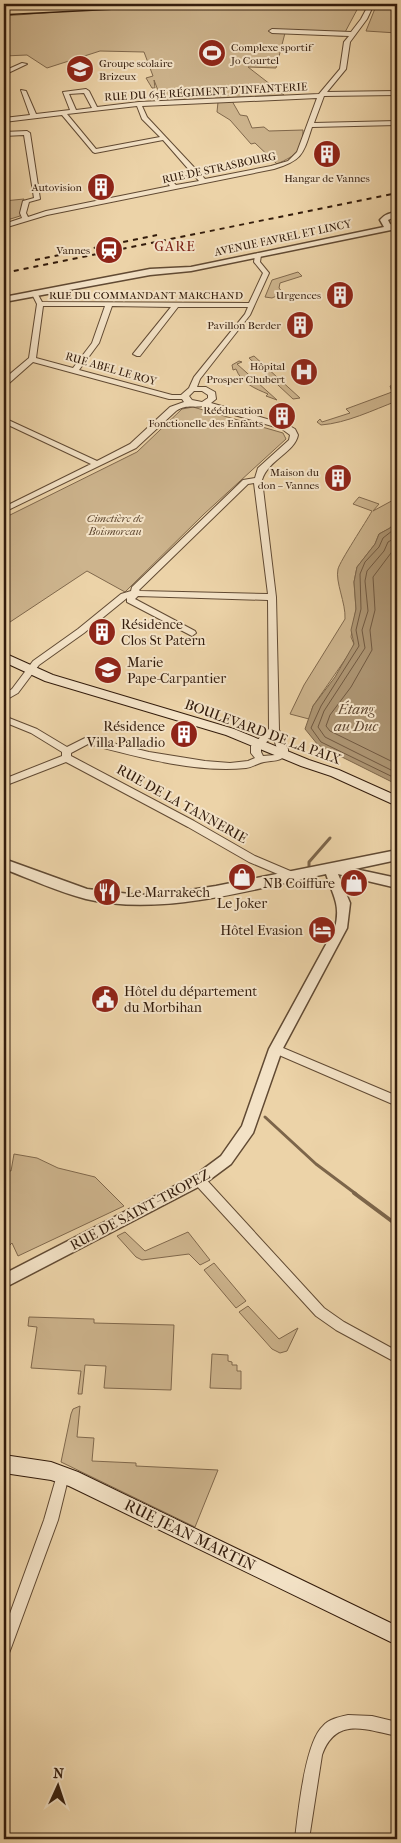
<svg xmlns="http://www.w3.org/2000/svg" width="401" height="1843" font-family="'IM FELL French Canon',serif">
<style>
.green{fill:#cdb48d;stroke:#80684c}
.water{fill:#ad9573;stroke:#7c654a}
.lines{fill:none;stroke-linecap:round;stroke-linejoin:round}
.shore{stroke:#705840;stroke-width:1}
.stream-far1{stroke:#7c654a;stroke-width:3}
.stream{stroke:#7c654a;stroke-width:4}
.minor-casing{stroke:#614a33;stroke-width:2}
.tertiary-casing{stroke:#614a33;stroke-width:3}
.secondary-casing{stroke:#331c0c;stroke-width:2}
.trunk-casing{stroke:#331c0c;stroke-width:3}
.minor{fill:#f3e2c6;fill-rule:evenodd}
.tertiary{fill:#f3e2c6;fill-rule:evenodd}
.secondary{fill:#f3e2c6;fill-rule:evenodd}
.trunk{fill:#ecd3a8;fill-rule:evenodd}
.rail{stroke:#331c0c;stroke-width:2;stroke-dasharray:5 5;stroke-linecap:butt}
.labels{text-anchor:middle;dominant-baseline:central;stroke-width:4;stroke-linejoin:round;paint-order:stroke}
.far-poi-label{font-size:11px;fill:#331c0c;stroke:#f3e2c6;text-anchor:end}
.far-street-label{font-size:11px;fill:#331c0c;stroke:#f3e2c6}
.far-park-label{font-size:11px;font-style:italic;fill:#614a33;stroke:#f3e2c6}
.far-quarter-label{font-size:14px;letter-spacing:1px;fill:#7a1f14;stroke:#f3e2c6}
.poi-label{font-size:14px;fill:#331c0c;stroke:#f3e2c6;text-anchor:start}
.street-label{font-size:14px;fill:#331c0c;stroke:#f3e2c6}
.water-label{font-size:15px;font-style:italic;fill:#5e4630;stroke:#f3e2c6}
.near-street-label{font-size:16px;fill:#331c0c;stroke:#f3e2c6}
</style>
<rect width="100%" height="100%" fill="#ecd3a8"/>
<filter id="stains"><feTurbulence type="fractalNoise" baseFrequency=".004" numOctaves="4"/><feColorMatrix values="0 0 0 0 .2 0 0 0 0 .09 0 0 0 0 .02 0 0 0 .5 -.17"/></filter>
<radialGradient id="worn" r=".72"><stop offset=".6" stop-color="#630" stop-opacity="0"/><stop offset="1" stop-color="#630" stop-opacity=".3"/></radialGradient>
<!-- green -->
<g class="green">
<polygon points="276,5 359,6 343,36 285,33 276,68 248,67 284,95 162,101 154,80 155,88 152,88 146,78 153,76 144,52 100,51 47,68 27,55 4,56 4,16 121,7"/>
<polygon points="376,6 397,7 397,33 366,31"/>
<path d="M232,101L240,115L247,116L252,128L264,127L269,131L303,130C303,152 296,155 277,164L255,143L251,144L230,120L217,112L218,102Z"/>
<polygon points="24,199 20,216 4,221 4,201"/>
<polygon points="298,272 302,276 280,283 279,288 283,293 272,298 265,297 272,280"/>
<polygon points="254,356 300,398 293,399 249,358"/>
<path d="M239,361L242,362L237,364L277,400L266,396L268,394C256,389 241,383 236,369L233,370L232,365Z"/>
<path d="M395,384L397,386V401C373,410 347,423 321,425L317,422L320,419L322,422L350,413L346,409L392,392L390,386Z"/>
<polygon points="193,407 283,433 286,439 204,514 125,592 87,571 4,626 4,518 137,452 182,409"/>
<path d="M359,497L379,504L373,511L397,498V520L390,528L379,534L375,544L357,567L354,582L356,609L351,637L354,644L351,651L313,706L309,719L290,714L304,685L345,619C346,603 335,582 338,569C340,561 366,522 372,511L353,504Z"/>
<polygon points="14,1154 37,1158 58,1168 95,1177 124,1206 18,1256 12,1243 4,1251 4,1170 11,1171"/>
<polygon points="125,1232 145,1251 188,1232 210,1260 200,1265 189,1254 142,1260 136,1257 117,1236"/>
<polygon points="214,1263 246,1301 236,1308 204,1270"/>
<polygon points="248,1306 279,1339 298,1328 287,1351 280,1353 272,1349 239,1312"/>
<polygon points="29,1317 94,1319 94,1323 174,1325 171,1390 104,1388 106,1366 85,1365 82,1394 78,1394 81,1371 31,1368 37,1327 28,1326"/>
<polygon points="212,1354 228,1355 228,1361 232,1362 232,1365 237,1365 237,1371 241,1371 241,1389 210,1388"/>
<polygon points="80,1406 77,1437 94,1438 92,1461 136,1463 136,1466 218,1470 195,1527 61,1462 71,1414 73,1409"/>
</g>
<!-- water -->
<polygon class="water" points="397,520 397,784 396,784 318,745 305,729 313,706 335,677 354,644 351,630 356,609 354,582 357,567 375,544 379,534 390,528"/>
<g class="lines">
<!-- shore -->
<g class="shore">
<polyline points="397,527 383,538 379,547 365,562 360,574 361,609 356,630 359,646 321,706 311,728 321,742 397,779"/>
<polyline points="397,537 388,542 384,551 367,571 365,581 368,611 362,630 365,648 324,711 318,727 325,737 397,773"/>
<polyline points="397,545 373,577 375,610 370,630 372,650 351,687 330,715 326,726 330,731 397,764"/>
</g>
<!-- stream-far1 -->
<g class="stream-far1">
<polyline points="309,866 309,862 330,838"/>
<polyline points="265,1117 316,1164 356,1194"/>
</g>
<!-- stream -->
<polyline class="stream" points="354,1193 397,1225"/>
<!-- minor casing -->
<g class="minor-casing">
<g id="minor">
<path d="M369,4H374L367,19L350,42L346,69L327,92L397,91V95L324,96L314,123L397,121V125L312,127C303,154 303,160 274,169L47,215L4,228V224L22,218L20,213L23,201L34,198L24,135L4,136V132L27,131L30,133L40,199L29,202L26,213L28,217L46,211L170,186L163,178L164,177L190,171L163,140L95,153L93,152L62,115L4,122V118L30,115L21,90L26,91L36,114L70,110L63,92L86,89L89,91L97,107L139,102L319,94L340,69L344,42L349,36L272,33L269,31L272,29L351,32L361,19ZM84,93L92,108L76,110L69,94ZM317,98L297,152L288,161L271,166L205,179L147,117L142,106ZM137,106L142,119L160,137L96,149L67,114ZM193,174L199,181L176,185L170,179Z"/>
<polygon points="22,63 27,64 4,75 4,71"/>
<path d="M258,253L261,255L260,262L269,273L250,315L200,379L197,387H206L215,392L216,399L211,403L288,425L295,429L298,435C295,452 268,460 262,480L276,597L279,730L288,749V753C281,762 274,760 264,762C258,763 253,767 246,768C194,773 138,757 88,744L71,753V756L194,821L255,856L295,873L297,876L295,879L292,880L249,862L188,827L66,762L4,786V779L62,756V752L31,733L4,722V716L37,729L67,747L87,737L149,752L205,761L230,763L248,761L255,758L251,753V746L269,729L268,600L138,596L135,599L195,631L196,633L192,636L127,602V598L84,633L39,665L18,693L4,701V694L12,689L33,661L78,629L121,594L131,591L132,587L243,480L255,478L258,468L289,440L290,435L282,429L204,406C192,408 187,404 176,411L136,448L4,512V507L91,464L4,423V418L97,461L130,444L170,407L184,402L182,399H169L33,362L7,385H4V379L29,358L37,304L31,292L36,291L42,302L249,303L263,273L254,262L255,255ZM43,306H105L92,343L73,368L36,358ZM112,306L171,307L133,354L137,356H140L178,307H248L245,314L194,377L189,388L181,395H172L79,370L99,343ZM194,391H202L208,395V398L202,402L192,400L189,396ZM254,483L268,594L140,591L139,590L248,484ZM273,736L278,752L275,755L263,756L261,752V747Z"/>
<polygon points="276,1045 397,1096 397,1106 272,1052 271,1049 272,1046"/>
<polygon points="199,1175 203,1176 324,1308 344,1322 397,1351 397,1363 336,1330 316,1316 195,1184 193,1180 195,1176"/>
<polygon points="63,1469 68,1470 69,1475 58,1520 11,1648 9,1653 4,1655 4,1630 44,1520 57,1475 58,1470"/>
<path d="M348,1715L372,1716L397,1722V1736C366,1730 336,1716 322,1755L309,1839H295C298,1814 305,1742 323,1726C329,1719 339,1717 348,1715Z"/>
</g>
</g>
<!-- tertiary casing -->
<g class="tertiary-casing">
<g id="tertiary">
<path d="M397,212V216L388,220L390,224L397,227V231L391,230L191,271L150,275L4,302V297L150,269L191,267L384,227L380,220C385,214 390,213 397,212Z"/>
<path d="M397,850V860L355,869L397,878V888L338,874L350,903L347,928L282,1050L253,1133L231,1164L204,1184L4,1288V1274L194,1176L221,1156L242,1126L269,1049L335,928C341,904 333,896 326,874C252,889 162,917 86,899C58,892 31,879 4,869V859L87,889L138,895L164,894L216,886Z"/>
</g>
</g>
<!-- secondary casing -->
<g class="secondary-casing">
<g id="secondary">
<polygon points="4,653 53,675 234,729 309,760 339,770 397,796 397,806 331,776 301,766 226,735 45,681 4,662"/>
<polygon points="4,1455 51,1462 78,1472 397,1626 397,1645 69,1486 51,1480 4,1473"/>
</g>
</g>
<!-- trunk casing -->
<g class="trunk-casing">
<g id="trunk">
<polygon points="95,4 145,4 141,7 4,14 4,8"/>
<polygon points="382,4 397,4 397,7 386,7"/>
</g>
</g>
<!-- minor -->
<use href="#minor" class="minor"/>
<!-- tertiary -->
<use href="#tertiary" class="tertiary"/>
<!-- secondary -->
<use href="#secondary" class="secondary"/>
<!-- trunk -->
<use href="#trunk" class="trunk"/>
<!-- rail -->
<g class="rail">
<polyline points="35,260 157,235"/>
<polyline points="4,273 397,193"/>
</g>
</g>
<!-- icons -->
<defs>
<g id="stadium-disc" transform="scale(1.4375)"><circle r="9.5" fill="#8f2418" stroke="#f3e2c6"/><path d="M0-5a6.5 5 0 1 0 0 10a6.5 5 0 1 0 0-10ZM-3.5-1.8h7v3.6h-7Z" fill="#fff"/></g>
<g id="school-disc" transform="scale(1.4375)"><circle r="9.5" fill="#8f2418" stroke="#f3e2c6"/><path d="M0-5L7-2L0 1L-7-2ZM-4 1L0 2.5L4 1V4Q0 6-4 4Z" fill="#fff"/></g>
<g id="building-disc" transform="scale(1.4375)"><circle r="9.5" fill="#8f2418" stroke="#f3e2c6"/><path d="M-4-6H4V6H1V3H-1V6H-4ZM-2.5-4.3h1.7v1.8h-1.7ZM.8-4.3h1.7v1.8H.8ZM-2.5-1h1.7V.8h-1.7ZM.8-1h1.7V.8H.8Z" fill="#fff"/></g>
<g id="station-disc" transform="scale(1.4375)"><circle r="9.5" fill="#8f2418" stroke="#f3e2c6"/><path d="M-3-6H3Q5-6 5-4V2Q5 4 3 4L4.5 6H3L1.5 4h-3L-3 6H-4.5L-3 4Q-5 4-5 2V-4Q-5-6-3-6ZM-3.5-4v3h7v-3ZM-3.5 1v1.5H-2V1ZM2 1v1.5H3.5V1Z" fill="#fff"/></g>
<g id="hospital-disc" transform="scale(1.4375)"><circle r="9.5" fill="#8f2418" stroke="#f3e2c6"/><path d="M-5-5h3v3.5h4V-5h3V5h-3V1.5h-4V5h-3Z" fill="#fff"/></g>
<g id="shop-disc" transform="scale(1.4375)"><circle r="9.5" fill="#8f2418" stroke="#f3e2c6"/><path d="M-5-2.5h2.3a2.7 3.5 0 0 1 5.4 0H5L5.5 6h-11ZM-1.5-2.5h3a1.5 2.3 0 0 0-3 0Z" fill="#fff"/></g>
<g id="restaurant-disc" transform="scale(1.4375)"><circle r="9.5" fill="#8f2418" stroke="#f3e2c6"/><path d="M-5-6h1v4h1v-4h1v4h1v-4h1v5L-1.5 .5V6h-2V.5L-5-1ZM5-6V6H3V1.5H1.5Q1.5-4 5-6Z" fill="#fff"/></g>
<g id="hotel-disc" transform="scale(1.4375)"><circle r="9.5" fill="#8f2418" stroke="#f3e2c6"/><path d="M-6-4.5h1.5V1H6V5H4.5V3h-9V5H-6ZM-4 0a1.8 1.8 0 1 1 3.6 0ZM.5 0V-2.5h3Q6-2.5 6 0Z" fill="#fff"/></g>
<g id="civic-disc" transform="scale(1.4375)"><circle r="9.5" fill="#8f2418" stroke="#f3e2c6"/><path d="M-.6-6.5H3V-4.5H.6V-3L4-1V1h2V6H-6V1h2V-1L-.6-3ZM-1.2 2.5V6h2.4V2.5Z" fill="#fff"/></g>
</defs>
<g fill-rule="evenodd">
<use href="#stadium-disc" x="212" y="53"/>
<use href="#school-disc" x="80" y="69"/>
<use href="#building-disc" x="327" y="154"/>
<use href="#building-disc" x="101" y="187"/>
<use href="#station-disc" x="109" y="250"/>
<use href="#building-disc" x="340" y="295"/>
<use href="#building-disc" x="300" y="325"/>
<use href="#hospital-disc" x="304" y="372"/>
<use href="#building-disc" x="282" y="416"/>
<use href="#building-disc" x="338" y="478"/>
<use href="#building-disc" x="102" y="632"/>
<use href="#school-disc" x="108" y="670"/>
<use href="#building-disc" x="184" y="734"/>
<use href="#shop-disc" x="242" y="877"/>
<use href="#shop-disc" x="354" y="883"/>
<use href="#restaurant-disc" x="107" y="892"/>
<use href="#hotel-disc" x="322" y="930"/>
<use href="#civic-disc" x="105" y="999"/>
</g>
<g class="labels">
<!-- far-poi labels -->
<g class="far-poi-label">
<text x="231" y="47" text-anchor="start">Complexe sportif<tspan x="231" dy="13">Jo Courtel</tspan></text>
<text x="99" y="63" text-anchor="start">Groupe scolaire<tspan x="99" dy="13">Brizeux</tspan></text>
<text x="327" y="178" text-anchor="middle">Hangar de Vannes</text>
<text x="82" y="187">Autovision</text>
<text x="90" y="250">Vannes</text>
<text x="321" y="295">Urgences</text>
<text x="281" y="325">Pavillon Berder</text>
<text x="285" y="366">Hôpital<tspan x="285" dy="13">Prosper Chubert</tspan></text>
<text x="263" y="410">Rééducation<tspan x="263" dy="13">Fonctionelle des Enfants</tspan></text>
<text x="319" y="472">Maison du<tspan x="319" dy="13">don – Vannes</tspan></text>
</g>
<!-- far-street labels -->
<g class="far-street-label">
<text transform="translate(206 92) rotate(-3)">RUE DU 65E RÉGIMENT D'INFANTERIE</text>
<text transform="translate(219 168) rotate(-12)">RUE DE STRASBOURG</text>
<text transform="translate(283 238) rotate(-12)">AVENUE FAVREL ET LINCY</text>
<text x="146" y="295">RUE DU COMMANDANT MARCHAND</text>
<text transform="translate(111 369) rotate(16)">RUE ABEL LE ROY</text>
</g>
<!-- far-park labels -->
<g class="far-park-label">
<text x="115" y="518">Cimetière de<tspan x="115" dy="13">Boismoreau</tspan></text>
</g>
<!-- far-quarter labels -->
<g class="far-quarter-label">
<text x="175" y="246">GARE</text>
</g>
<!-- poi labels -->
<g class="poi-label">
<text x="121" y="624">Résidence<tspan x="121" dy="16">Clos St Patern</tspan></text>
<text x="127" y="662">Marie<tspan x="127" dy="16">Pape-Carpantier</tspan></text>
<text x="165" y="726" text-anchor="end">Résidence<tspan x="165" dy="16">Villa Palladio</tspan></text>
<text x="335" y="883" text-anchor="end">NB Coiffure</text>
<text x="126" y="892">Le Marrakech</text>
<text x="242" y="903" text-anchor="middle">Le Joker</text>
<text x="303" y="930" text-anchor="end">Hôtel Evasion</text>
<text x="124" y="991">Hôtel du département<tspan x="124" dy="16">du Morbihan</tspan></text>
</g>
<!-- street labels -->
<g class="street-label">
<text transform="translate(263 732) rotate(20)">BOULEVARD DE LA PAIX</text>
<text transform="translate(182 804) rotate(29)">RUE DE LA TANNERIE</text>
<text transform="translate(140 1210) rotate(-28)">RUE DE SAINT-TROPEZ</text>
</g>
<!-- water labels -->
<g class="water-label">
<text x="356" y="709">Étang<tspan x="356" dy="17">au Duc</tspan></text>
</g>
<!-- near-street labels -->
<g class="near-street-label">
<text transform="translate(190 1535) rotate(26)">RUE JEAN MARTIN</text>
</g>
</g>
<!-- margin -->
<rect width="401" height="1843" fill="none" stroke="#ecd3a8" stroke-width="20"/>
<rect x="5" y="5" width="391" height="1833" fill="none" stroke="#331c0c" stroke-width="2.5"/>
<rect x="10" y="10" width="381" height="1823" fill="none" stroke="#331c0c"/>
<!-- north arrow -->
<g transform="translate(58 1786) rotate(3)" stroke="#f3e2c6" stroke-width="4" paint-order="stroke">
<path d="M0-4L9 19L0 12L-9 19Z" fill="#331c0c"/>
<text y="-8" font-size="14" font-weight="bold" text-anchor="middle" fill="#331c0c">N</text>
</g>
<rect width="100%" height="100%" filter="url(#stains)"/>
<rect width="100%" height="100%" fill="url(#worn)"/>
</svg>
